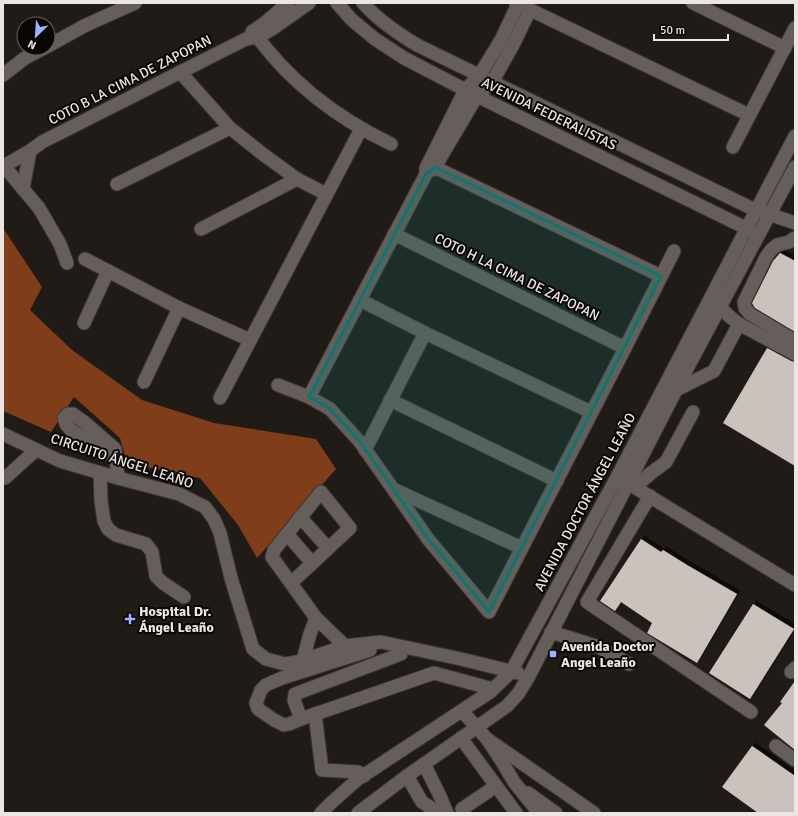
<svg xmlns="http://www.w3.org/2000/svg" width="798" height="816" font-family="Signika,sans-serif">
<style>
.forest{fill:#7f3d19}
.building{fill:#cbc2bd;filter:url(#shadow)}
.lines{fill:none;stroke-linecap:round;stroke-linejoin:round}
.minor-casing{stroke:#3c3735;stroke-width:15}
.minor{stroke:#665e5a;stroke-width:13}
.marked{fill:#0f766e;fill-opacity:0.2;stroke:#0f766e;stroke-width:3;stroke-linejoin:round}
.poi-dot{fill:#9db4fd;stroke:#090605;stroke-width:1.5}
.labels{text-anchor:middle;dominant-baseline:central;stroke-width:4;stroke-linejoin:round;paint-order:stroke}
.street-label{font-size:14px;fill:#ebe6e4;stroke:#090605}
.poi-label{font-size:14px;font-weight:bold;fill:#ebe6e4;stroke:#090605;text-anchor:start}
</style>
<defs>
<filter id="shadow"><feDropShadow dx="3.5" dy="-3.5" stdDeviation="0" flood-color="#0009"/></filter>
</defs>
<rect width="100%" height="100%" fill="#211b18"/>
<!-- forest -->
<polygon class="forest" points="3,228 42,287 30,310 72,350 142,400 214,423 316,439 336,469 257,558 238,525 200,478 127,463 120,438 74,397 51,432 3,411"/>
<!-- building -->
<g class="building">
<polygon points="780,253 795,261 795,332 755,308 753,305 752,303 773,261"/>
<polygon points="767,348 791,361 795,362 795,466 723,423"/>
<polygon points="641,539 661,552 663,550 687,565 737,594 697,663 647,633 652,623 621,602 615,611 600,601"/>
<polygon points="753,604 794,629 750,699 709,673"/>
<polygon points="795,681 795,750 764,725 782,703 780,702"/>
<polygon points="752,746 795,776 795,813 758,813 722,787"/>
</g>
<g class="lines">
<!-- minor casing -->
<g class="minor-casing">
<g id="minor">
<polyline points="337,3 352,20 375,39 404,58 477,96 754,232"/>
<path d="M363,3C378,20 397,33 417,45L751,208L795,223"/>
<polyline points="516,3 749,115"/>
<polyline points="693,3 785,48"/>
<path d="M253,31C289,82 335,117 391,144"/>
<polyline points="252,32 266,22 288,3"/>
<polyline points="48,46 84,26 135,3"/>
<polyline points="180,72 230,128 264,155 297,179 326,194"/>
<polyline points="3,75 25,58 44,48"/>
<polyline points="733,147 795,28"/>
<polyline points="428,164 661,276"/>
<polyline points="3,165 39,208 60,244 67,263"/>
<polyline points="4,166 30,151 42,142 246,39 258,37 272,29 309,3"/>
<polyline points="433,170 435,167 477,96 492,82 513,45 530,10"/>
<polyline points="117,184 230,128"/>
<polyline points="23,189 30,151"/>
<polyline points="201,229 297,179"/>
<polyline points="394,234 625,348"/>
<polyline points="795,238 789,242 777,245 771,250 766,257 744,302 745,308 750,314 795,341"/>
<polyline points="85,259 179,308 250,340"/>
<polyline points="360,300 425,333 591,412"/>
<polyline points="84,323 108,271"/>
<polyline points="739,324 795,354"/>
<polyline points="144,382 179,308"/>
<polyline points="278,385 309,397 330,409 360,442 428,539 489,612 625,348 674,251"/>
<polyline points="676,390 714,371 739,324 729,316 720,307"/>
<polyline points="309,397 426,174 426,168 465,90 479,76 501,40 518,4"/>
<polyline points="220,398 361,129"/>
<polyline points="390,400 557,481"/>
<polyline points="3,434 60,461 118,478 179,494 205,507 214,519 220,533 231,578 253,649 266,659 285,664 301,661 345,646 381,642 461,659 518,673"/>
<polyline points="365,450 425,333"/>
<polyline points="116,458 115,449 84,422 73,414 68,414 64,418 66,424 71,430 116,458 118,478"/>
<polyline points="100,473 101,501 104,521 108,529 116,535 146,544 152,552 156,576 163,583 184,597"/>
<polyline points="5,478 36,450"/>
<polyline points="621,479 795,585"/>
<polyline points="635,487 651,473 666,462 693,412"/>
<polyline points="395,490 522,548"/>
<polyline points="650,496 587,602 751,712"/>
<polyline points="300,517 328,548"/>
<polyline points="287,534 312,563"/>
<polyline points="291,583 350,528 321,492 274,550 272,557 316,618 345,646"/>
<polyline points="551,632 599,647 629,664"/>
<polyline points="401,654 295,694 294,700 301,719 434,673 493,689"/>
<polyline points="303,660 310,634 316,618"/>
<polyline points="791,672 795,668"/>
<polyline points="462,711 487,739 501,760 514,782 539,813"/>
<polyline points="315,714 322,770 358,772 364,776"/>
<polyline points="301,719 289,724 284,725 274,720 258,709 256,703 261,690 266,685 282,678 370,650"/>
<polyline points="461,738 516,813"/>
<polyline points="487,739 594,813"/>
<polyline points="776,746 795,760"/>
<polyline points="424,764 439,794 447,813"/>
<polyline points="407,776 422,802 439,813"/>
<polyline points="528,793 556,813"/>
<polyline points="462,809 496,786"/>
<polyline points="321,813 332,802 358,779 490,692 511,672 617,477 795,136"/>
<polyline points="358,813 407,776 507,706 518,694 529,676 690,363 795,167"/>
</g>
</g>
<!-- minor -->
<use href="#minor" class="minor"/>
</g>
<!-- marked area -->
<path class="marked" d="M435,167L661,276L489,612L428,539L360,442L330,409L309,397L426,174Z"/>
<!-- markers -->
<g class="poi-dot">
<path d="M128 613h4v4h4v4h-4v4h-4v-4h-4v-4h4z"/>
<rect x="549" y="650" width="8" height="8" rx="2"/>
</g>
<g class="labels">
<!-- street labels -->
<g class="street-label">
<text transform="translate(130 80) rotate(-27)">COTO B LA CIMA DE ZAPOPAN</text>
<text transform="translate(549 114) rotate(26)">AVENIDA FEDERALISTAS</text>
<text transform="translate(517 277) rotate(26)">COTO H LA CIMA DE ZAPOPAN</text>
<text transform="translate(122 461) rotate(18)">CIRCUITO ÁNGEL LEAÑO</text>
<text transform="translate(585 502) rotate(-62)">AVENIDA DOCTOR ÁNGEL LEAÑO</text>
</g>
<!-- poi labels -->
<g class="poi-label">
<text x="139" y="611">Hospital Dr.<tspan x="139" dy="16">Ángel Leaño</tspan></text>
<text x="561" y="646">Avenida Doctor<tspan x="561" dy="16">Angel Leaño</tspan></text>
</g>
</g>
<!-- border -->
<rect width="798" height="816" fill="none" stroke="#ebe6e4" stroke-width="8"/>
<!-- north arrow -->
<g transform="translate(36 36) rotate(205)"><circle r="19" fill="#090605" stroke="#63605e"/>
<path d="M0-3L7 15L0 10L-7 15Z" fill="#9db4fd"/>
<text y="-6" font-size="11" font-weight="bold" text-anchor="middle" fill="#ebe6e4">N</text>
</g>
<!-- scale -->
<path d="M654 34v6h74v-6" fill="none" stroke="#ebe6e4" stroke-width="2"/>
<text x="660" y="34" font-size="12" fill="#ebe6e4" stroke="#090605" stroke-width="3" paint-order="stroke">50 m</text>
</svg>
